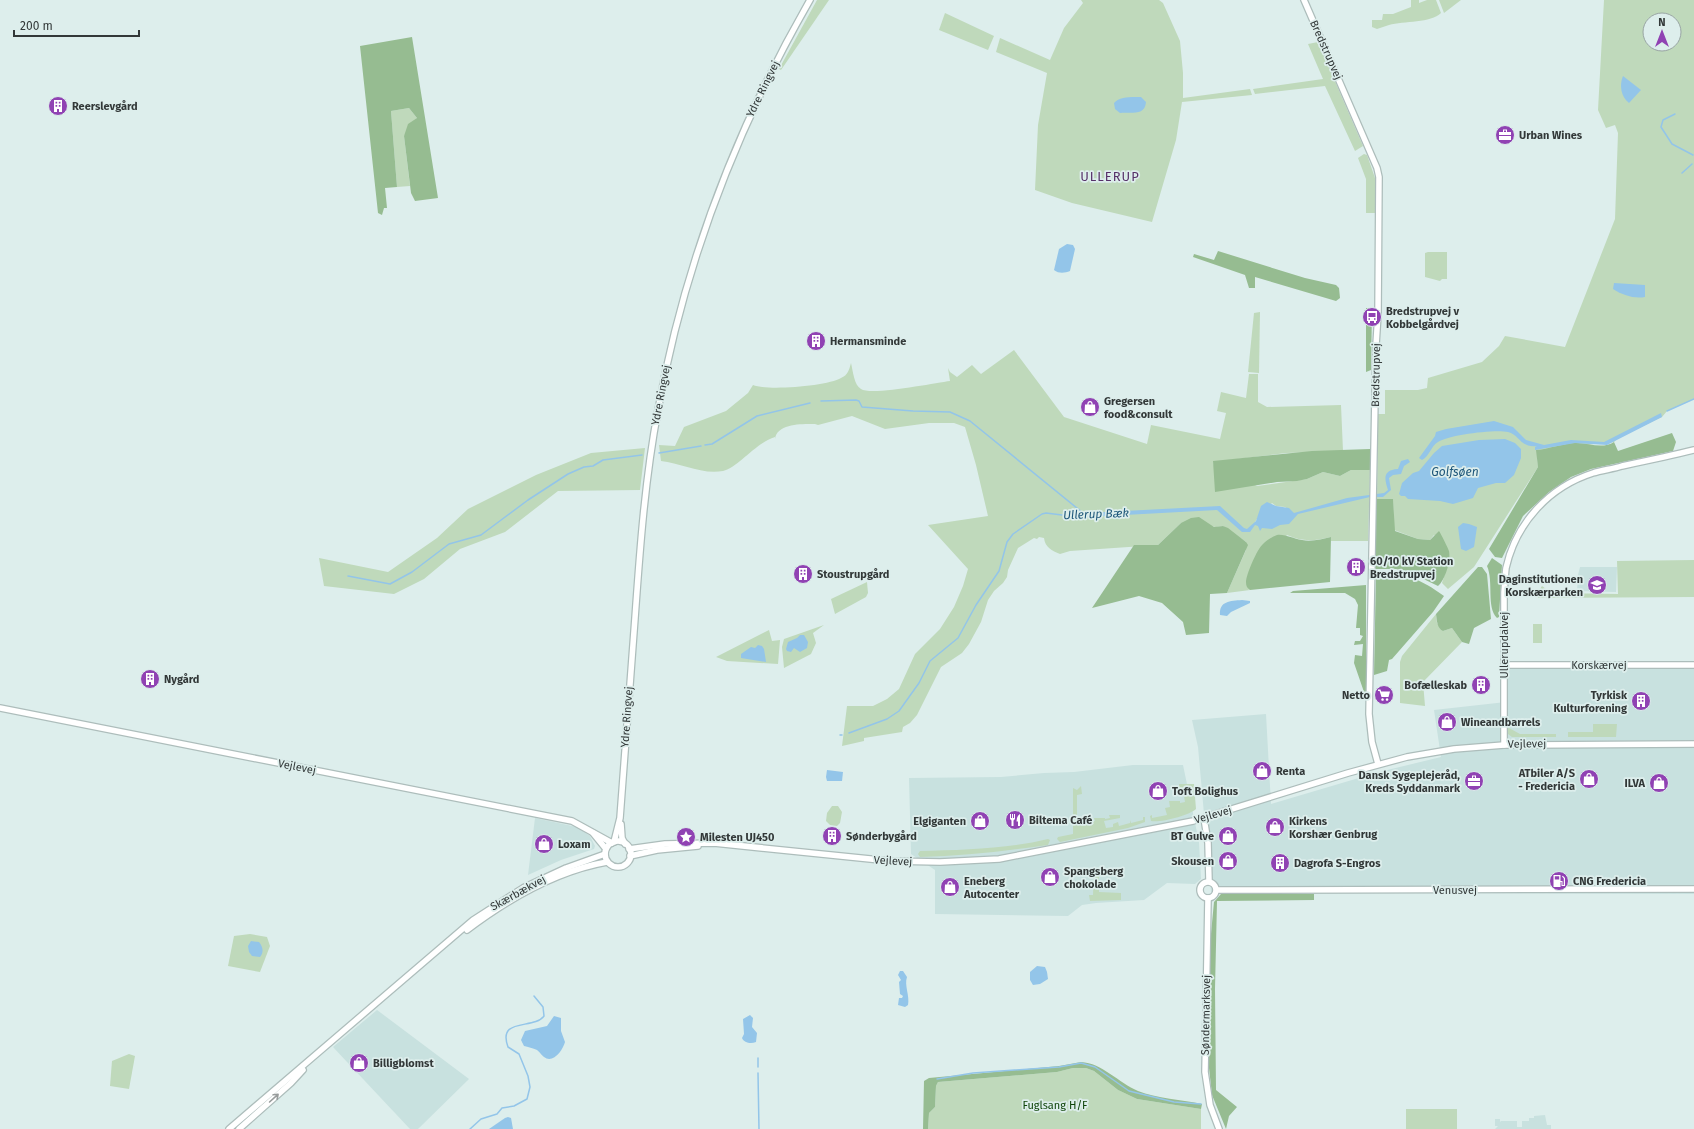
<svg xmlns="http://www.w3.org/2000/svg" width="1694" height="1129" font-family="'Fira Sans',sans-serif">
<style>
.built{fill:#c8e1df}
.green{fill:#bfd9bb;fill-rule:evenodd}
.forest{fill:#96bc91}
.water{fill:#93c5e9}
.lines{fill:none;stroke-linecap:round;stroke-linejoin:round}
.stream{stroke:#93c5e9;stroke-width:1.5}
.minor-casing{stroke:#adbdbb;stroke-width:8}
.minor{stroke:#fff;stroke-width:5.5}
.oneway{stroke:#989c9c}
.labels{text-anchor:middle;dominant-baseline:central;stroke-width:3.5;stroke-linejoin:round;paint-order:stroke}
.street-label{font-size:11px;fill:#323838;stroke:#ddeeec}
.poi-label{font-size:11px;font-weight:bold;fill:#323838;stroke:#ddeeec;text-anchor:start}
.park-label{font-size:11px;fill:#0e4409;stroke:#ddeeec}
.water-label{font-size:12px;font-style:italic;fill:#1d5679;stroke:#ddeeec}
.quarter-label{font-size:13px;letter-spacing:1px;fill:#563168;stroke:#ddeeec}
</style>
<rect width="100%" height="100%" fill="#ddeeec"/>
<!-- built -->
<g class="built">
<polygon points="1580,567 1617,567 1616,592 1577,591 1578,575"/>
<polygon points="1507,668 1694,669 1694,894 1211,892 1198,747 1192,720 1266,714 1271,804 1379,772 1441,757 1434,710 1506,702"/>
<polygon points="1133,765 1183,765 1199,842 1201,879 1195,884 1167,883 1144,900 1096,903 1082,905 1068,916 935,914 935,870 911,854 909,778 1001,777 1044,773 1074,772"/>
<polygon points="535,818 577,827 590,836 595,846 594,849 561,860 528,875"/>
<polygon points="377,1010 469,1079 418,1129 410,1129 333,1047"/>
<polygon points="1545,1115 1547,1125 1551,1125 1551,1129 1495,1129 1498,1126 1495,1126 1495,1119 1500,1119 1500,1122 1501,1121 1517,1121 1517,1127 1522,1127 1522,1121 1529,1121 1529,1118 1534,1118 1534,1116"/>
</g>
<!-- green -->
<g class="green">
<polygon points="817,0 829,0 781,70 779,69"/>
<polygon points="1081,0 1159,0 1163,3 1180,41 1183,73 1183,98 1250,89 1252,95 1182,102 1176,140 1152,222 1072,203 1035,190 1038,125 1047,73 996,52 1000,38 1050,60 1064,28 1083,3"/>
<path d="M1411,0H1419V3L1427,0H1436L1441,13C1431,23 1404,21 1389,25C1385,26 1381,28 1377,29L1372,27V20H1382L1383,14H1393L1411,7Z"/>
<polygon points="1439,0 1461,0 1444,13"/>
<path d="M1604,0H1694V399L1667,411L1662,417L1618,438L1614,442L1537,450L1538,467L1474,567L1448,589L1442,583C1449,561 1455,550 1434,535L1430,540L1418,539L1394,530L1393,499H1377L1378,414H1385V390H1418L1427,388L1428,378L1482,362L1499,346L1505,336L1565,347L1615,219L1618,133L1615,125L1606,128L1598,110ZM1650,20H1674V44H1650Z"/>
<polygon points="945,13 994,36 988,50 939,30"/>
<polygon points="1318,42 1363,146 1355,151 1325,86 1255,94 1253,89 1323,79 1308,44"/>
<polygon points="409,108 417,118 404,136 410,186 397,187 391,111"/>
<polygon points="1364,154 1367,155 1375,178 1375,213 1366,213 1366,179 1358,158"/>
<polygon points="1428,252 1447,252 1447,279 1442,279 1440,281 1425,277 1425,253"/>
<polygon points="1260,312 1259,373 1248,372 1254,313"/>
<path d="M1014,350L1064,417L1147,444L1151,425L1220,439L1226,413L1217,411L1221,392L1246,398L1249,374H1258V402L1267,407L1341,405L1343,451L1286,453L1213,462L1214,466L1257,486L1307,479L1323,472L1340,476L1351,470H1370L1368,541H1331V537C1315,541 1302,542 1287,535L1248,589L1250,590L1227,593L1246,550V542L1223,526L1216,527L1181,523L1158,545L1070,551L1060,554C1052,551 1045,547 1044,538L1039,537L1037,539L1034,538L1018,548L1008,570L1007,577L1003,583L994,591L988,600L981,622L969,644L962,653L941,667L917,715L910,723L903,727L902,732L864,738V741L842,746L847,706H873L887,699L899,689L915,654L940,629L954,607L963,586L968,569L928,525L988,516L976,465L965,427L954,423H929L885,429L852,416L818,425L815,424C803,424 777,423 775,439V437C754,444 739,467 723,471C702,475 681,463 661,461L659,445L675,446L684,427L726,411L748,393L753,385C767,391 828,386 841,378C848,375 849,370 851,363C853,371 854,385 861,389C871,396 934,383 950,381L948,368L950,372L957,377L972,365L981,374ZM1272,503L1276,506L1285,507L1293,513L1254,524L1258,517Z"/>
<polygon points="645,448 640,490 558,491 505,532 460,549 424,579 394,594 324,586 319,558 388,572 437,538 468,509 536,475 591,453"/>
<polygon points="1694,560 1694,597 1538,598 1538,592 1542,586 1550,592 1555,593 1618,594 1617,561"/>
<polygon points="867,582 868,593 866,597 835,614 831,599"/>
<polygon points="1436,614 1437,623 1443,631 1452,628 1462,642 1423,682 1425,706 1400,703 1400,662 1402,656"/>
<rect x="1533" y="624" width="9" height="19"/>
<polygon points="824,625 813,633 816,643 811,654 784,668 782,647 784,639"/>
<polygon points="769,630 772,641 780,640 778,664 727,661 716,657"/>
<polygon points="1508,724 1509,728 1520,734 1556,734 1556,737 1512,737 1508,734"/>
<polygon points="1593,724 1617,724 1616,737 1568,737 1568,732 1593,732"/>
<path d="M1179,784H1194L1196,809C1190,815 1161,823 1151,821L1150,816L1152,815V818L1167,815L1165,808L1170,807L1169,801H1180V803L1185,802L1183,789L1179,788Z"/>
<polygon points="1081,786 1082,794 1077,795 1077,820 1090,820 1090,822 1095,821 1094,818 1105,818 1105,819 1110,818 1109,815 1120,815 1120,818 1104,821 1106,828 1113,827 1113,824 1118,822 1119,826 1130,823 1130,820 1131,823 1143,820 1143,817 1145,817 1145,822 1128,828 1060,842 1057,839 1058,837 1073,834 1073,788 1077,790"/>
<polygon points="832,806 838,806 842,812 840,823 837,826 830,825 826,821 827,813"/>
<path d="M1048,839L1050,840L1048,845C1005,851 963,856 920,857L918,854L920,851C962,850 1007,849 1048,839Z"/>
<polygon points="1094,868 1099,868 1099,892 1121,893 1121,900 1090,901 1089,895 1093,895"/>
<polygon points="250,934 267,937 270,946 260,972 228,966 234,936"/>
<polygon points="129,1054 135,1056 129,1089 110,1086 112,1061"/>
<polygon points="1073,1068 1086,1068 1094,1071 1118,1090 1137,1099 1201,1109 1201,1129 928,1129 929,1113 935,1107 936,1086 938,1082 1057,1072"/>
<rect x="1406" y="1109" width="51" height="20"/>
</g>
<!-- forest -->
<g class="forest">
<polygon points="412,37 438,198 415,201 411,193 404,136 408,124 417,118 409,108 391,111 397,187 385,188 387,208 384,208 382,215 378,213 360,46"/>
<polygon points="1218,251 1305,278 1336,285 1339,288 1340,298 1336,301 1255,277 1255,288 1249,288 1245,275 1193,257 1194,254 1214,260"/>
<polygon points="1366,308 1372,308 1371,370 1366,372"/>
<path d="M1672,433L1676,442L1673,451L1591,469L1571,477L1549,492L1523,516L1502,558L1495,557L1489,549L1538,467L1536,450C1549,449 1561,444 1574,443C1587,442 1602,450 1614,442L1618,451Z"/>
<polygon points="1370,449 1370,470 1351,470 1340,476 1323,472 1307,479 1297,481 1277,482 1215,492 1213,461 1312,451"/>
<path d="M1376,499H1393L1395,531L1418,539L1430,540L1439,531C1441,534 1448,548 1449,551C1451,561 1445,580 1438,586L1409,572L1396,569H1375Z"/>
<polygon points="1199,517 1214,527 1223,526 1228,528 1246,542 1248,545 1227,593 1210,594 1209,633 1186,635 1183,622 1162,603 1139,596 1092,608 1134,545 1158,545 1181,523 1191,518"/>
<path d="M1277,535C1286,534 1293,539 1302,540C1312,542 1322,539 1331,537L1330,582L1250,590C1247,588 1246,586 1246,582C1246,575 1257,549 1263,544C1267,540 1272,537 1277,535Z"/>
<path d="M1492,558L1502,565L1499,617L1497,618C1486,607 1494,582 1487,566Z"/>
<path d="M1478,567H1482L1487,574L1491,619L1474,628L1469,644L1462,642L1452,628L1443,631C1437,628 1437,621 1436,614Z"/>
<path d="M1376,573C1405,573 1421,579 1444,596L1433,612L1392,659L1389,660L1387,671L1374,675Z"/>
<polygon points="1366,585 1366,692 1364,692 1354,663 1355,655 1362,656 1363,644 1354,645 1355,641 1360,641 1363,636 1360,635 1360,628 1356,628 1358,605 1355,599 1345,593 1290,593 1293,591"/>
<polygon points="1221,894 1314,894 1314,900 1217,901 1215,989 1216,1090 1237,1107 1229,1116 1226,1129 1212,1095 1209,1068 1210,944 1214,902"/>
<path d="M1081,1062C1102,1063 1119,1083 1138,1091C1156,1098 1183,1100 1202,1104L1201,1109L1137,1099L1118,1090L1094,1071L1086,1068H1073L1057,1072L938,1082L936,1086L935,1107L929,1113L928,1129H923L924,1081L929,1078L1059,1066Z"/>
</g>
<!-- water -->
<g class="water">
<path d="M1623,76L1641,90L1629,103C1621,97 1619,85 1623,76Z"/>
<path d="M1141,97L1146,102C1145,116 1132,112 1120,113L1115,109L1114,103C1120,96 1132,97 1141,97Z"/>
<path d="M1067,244L1073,245L1075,249L1070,271C1065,273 1059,274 1054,270L1059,249Z"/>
<path d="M1614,283L1645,285V297C1634,299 1622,295 1613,289Z"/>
<path d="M1661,413L1662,417L1607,445L1575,443L1535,450V447L1537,446C1520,448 1520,435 1508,432C1495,429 1448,435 1438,442C1431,446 1429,457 1422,460L1419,458L1435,436L1436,432L1446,429L1494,421L1513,427L1526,440L1544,445L1571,440L1604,442Z"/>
<polygon points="1505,439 1515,443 1521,449 1521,458 1514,475 1505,483 1496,483 1478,488 1473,498 1453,504 1440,501 1408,499 1405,496 1401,496 1399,494 1402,483 1413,473 1419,471 1434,453 1442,446 1479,440"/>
<path d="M1408,459L1410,462L1404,466L1401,474L1393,475L1389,478L1391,490L1383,497H1370L1298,514L1289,524L1280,525L1272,529L1262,528L1260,531L1258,526L1255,525L1250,532H1242L1217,510L1069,518L1070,515L1086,513L1220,506L1244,528L1247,529L1256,521L1261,506L1267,502L1276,506L1289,508L1294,513L1347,498L1384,493L1388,490C1384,478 1383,470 1398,469L1401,461Z"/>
<polygon points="1463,523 1469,524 1477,527 1474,547 1466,551 1461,549 1458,527"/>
<path d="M1242,600L1250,601V603L1231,612L1227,616L1220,615C1219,601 1230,601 1242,600Z"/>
<polygon points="800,635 804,635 808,642 807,648 800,652 794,648 791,652 787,651 786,649 788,642 797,638"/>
<polygon points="758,645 762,646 764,649 766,662 741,658 741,654 751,647 755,648"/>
<polygon points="827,770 843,772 842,781 827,781 826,777"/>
<path d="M251,941L259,942C263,947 264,952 260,957L252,956L249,952L248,946Z"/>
<polygon points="1037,966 1045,967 1047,972 1048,979 1040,984 1033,985 1030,980 1030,972"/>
<path d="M900,971H903L907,977C904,985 910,996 908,1005L905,1007L898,1005L899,998H902L903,996L900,994L899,982L901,980L898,975Z"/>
<path d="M750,1015L753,1018L752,1027L757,1033L756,1042C751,1044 744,1043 742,1038L744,1034L743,1019Z"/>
<path d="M554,1016L561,1018V1031L565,1042C563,1050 553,1064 544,1057C541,1055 540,1052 537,1050C533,1048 528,1047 524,1046L521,1040L525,1031L547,1026Z"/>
<polygon points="508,1117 511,1118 513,1129 489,1129 505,1118"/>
</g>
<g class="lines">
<!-- stream -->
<g class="stream">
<polyline points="1675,114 1663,120 1661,127 1672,144 1693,155"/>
<polyline points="1682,173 1692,164"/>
<polyline points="821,401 856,400 859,401 862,407 913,411 950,412 970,421 1083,513"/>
<polyline points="1667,411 1694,399"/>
<polyline points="705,445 712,444 757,416 810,403"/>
<polyline points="659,453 701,446"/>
<polyline points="348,576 390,584 412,572 449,544 481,535 528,500 568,474 584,467 593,466 603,460 642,455"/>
<polyline points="849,733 887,719 899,711 919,683 930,661 958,638 976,605 999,571 1007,542 1013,534 1042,514 1046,513 1070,516"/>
<polyline points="840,735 842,735"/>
<polyline points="758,1058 758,1067"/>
<polyline points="758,1073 759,1129"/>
<polyline points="937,1079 973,1073 1059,1067 1081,1063 1095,1067 1129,1091 1174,1102 1201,1104"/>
<path d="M470,1129L481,1119L497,1114L502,1108L514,1106L527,1099L530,1087L528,1076L519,1054L508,1047C497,1017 534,1030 544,1016L543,1007L534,996"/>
</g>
<!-- minor casing -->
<g class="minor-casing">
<g id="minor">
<polyline points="1304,0 1377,168 1379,177 1378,314 1376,345 1369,714 1372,742 1378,764"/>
<polyline points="1504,665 1694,665"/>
<polyline points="0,708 572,821 612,843"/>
<path d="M1504,745V592C1505,584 1505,576 1506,568C1516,523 1549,487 1593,473C1602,470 1613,469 1622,466C1646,461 1670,456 1694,450"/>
<polyline points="1204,818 1208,843 1209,881"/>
<polyline points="621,824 622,838 625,844"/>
<polyline points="593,833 606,849"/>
<circle cx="618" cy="854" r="13"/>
<path d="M614,842L620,818C625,751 630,684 635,618C640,548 645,479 658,410C684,265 737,127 810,0"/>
<polyline points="629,849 665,844 714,843 890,861 940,862 999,859 1193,821 1348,773 1407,757 1454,749 1504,745 1694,744"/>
<polyline points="630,856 657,850 698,846"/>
<circle cx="1208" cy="890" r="8"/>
<polyline points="1217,890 1694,889"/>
<polyline points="1208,898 1205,1072 1210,1105 1219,1129"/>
<path d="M467,930C508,899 556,871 607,862"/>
<polyline points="229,1129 473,920 523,888 566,868 605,854"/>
<polyline points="239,1129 291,1083 303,1070"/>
</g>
</g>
<!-- minor -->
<use href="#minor" class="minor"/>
</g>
<!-- one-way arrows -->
<defs><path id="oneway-shaft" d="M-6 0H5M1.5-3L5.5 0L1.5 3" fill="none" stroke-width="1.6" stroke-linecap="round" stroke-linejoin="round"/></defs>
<use class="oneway" href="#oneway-shaft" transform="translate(274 1098) rotate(-42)"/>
<!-- icons -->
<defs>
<g id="building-disc" transform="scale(1)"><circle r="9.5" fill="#9042b3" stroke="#ddeeec"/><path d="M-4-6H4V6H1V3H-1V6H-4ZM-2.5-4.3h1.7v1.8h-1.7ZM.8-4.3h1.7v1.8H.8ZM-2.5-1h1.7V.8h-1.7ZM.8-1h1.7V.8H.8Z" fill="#fff"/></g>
<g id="office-disc" transform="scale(1)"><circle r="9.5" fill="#9042b3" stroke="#ddeeec"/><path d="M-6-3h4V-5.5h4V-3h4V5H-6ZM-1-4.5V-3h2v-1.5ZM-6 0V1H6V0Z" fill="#fff"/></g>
<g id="bus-disc" transform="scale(1)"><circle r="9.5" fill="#9042b3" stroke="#ddeeec"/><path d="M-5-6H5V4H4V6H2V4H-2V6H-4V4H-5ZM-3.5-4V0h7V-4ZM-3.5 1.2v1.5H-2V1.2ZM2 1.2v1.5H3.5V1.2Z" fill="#fff"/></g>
<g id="shop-disc" transform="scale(1)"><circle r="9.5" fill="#9042b3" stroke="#ddeeec"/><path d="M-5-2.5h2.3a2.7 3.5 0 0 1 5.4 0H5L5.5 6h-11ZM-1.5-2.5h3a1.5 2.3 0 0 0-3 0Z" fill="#fff"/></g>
<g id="school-disc" transform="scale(1)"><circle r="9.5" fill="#9042b3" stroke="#ddeeec"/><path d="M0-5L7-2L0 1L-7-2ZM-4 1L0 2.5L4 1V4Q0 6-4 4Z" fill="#fff"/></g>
<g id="supermarket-disc" transform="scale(1)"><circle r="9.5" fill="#9042b3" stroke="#ddeeec"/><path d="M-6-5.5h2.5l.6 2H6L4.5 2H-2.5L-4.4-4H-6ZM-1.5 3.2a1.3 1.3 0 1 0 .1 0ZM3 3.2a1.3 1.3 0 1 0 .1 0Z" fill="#fff"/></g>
<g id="restaurant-disc" transform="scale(1)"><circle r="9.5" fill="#9042b3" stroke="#ddeeec"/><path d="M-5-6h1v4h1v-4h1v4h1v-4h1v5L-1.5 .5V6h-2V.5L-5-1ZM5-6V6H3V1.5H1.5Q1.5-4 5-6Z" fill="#fff"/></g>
<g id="sight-disc" transform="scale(1)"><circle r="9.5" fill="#9042b3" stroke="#ddeeec"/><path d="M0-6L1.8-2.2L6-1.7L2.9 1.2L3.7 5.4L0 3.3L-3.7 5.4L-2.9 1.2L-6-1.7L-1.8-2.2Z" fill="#fff"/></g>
<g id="fuel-disc" transform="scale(1)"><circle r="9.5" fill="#9042b3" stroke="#ddeeec"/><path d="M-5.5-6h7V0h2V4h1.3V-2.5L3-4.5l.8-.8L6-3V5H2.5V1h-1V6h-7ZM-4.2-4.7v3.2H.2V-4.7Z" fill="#fff"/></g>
</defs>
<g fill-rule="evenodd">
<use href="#building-disc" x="58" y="106"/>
<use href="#office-disc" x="1505" y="135"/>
<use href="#bus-disc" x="1372" y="317"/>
<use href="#building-disc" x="816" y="341"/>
<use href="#shop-disc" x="1090" y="407"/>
<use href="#building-disc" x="1356" y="567"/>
<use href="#building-disc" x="803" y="574"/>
<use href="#school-disc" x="1597" y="585"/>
<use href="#building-disc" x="150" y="679"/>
<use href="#building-disc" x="1481" y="685"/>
<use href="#supermarket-disc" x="1384" y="695"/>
<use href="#building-disc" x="1641" y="701"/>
<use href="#shop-disc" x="1447" y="722"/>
<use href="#shop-disc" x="1262" y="771"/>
<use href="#shop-disc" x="1589" y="779"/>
<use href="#office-disc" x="1474" y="781"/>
<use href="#shop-disc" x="1659" y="783"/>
<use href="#shop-disc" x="1158" y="791"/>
<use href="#restaurant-disc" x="1015" y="820"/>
<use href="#shop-disc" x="980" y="821"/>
<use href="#shop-disc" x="1275" y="827"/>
<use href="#building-disc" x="832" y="836"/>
<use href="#shop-disc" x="1228" y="836"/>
<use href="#sight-disc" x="686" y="837"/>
<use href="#shop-disc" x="544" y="844"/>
<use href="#shop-disc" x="1228" y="861"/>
<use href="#building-disc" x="1280" y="863"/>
<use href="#shop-disc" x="1050" y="877"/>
<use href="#fuel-disc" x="1559" y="881"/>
<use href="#shop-disc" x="950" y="887"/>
<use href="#shop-disc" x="359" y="1063"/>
</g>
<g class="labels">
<!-- street labels -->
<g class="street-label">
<text transform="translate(1326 50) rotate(66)">Bredstrupvej</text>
<text transform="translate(763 89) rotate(-64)">Ydre Ringvej</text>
<text transform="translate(1376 375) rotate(-89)">Bredstrupvej</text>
<text transform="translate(661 395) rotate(-79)">Ydre Ringvej</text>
<text transform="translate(1504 645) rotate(-90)">Ullerupdalvej</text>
<text x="1599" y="665">Korskærvej</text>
<text transform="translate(627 717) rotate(-86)">Ydre Ringvej</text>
<text transform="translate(1527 744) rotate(-1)">Vejlevej</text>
<text transform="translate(297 767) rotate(11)">Vejlevej</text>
<text transform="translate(1213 815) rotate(-16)">Vejlevej</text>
<text transform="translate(893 861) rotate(3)">Vejlevej</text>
<text x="1455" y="890">Venusvej</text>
<text transform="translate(518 893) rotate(-29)">Skærbækvej</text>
<text transform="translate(1206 1015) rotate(-89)">Søndermarksvej</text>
</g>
<!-- poi labels -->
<g class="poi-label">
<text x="72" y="106">Reerslevgård</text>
<text x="1519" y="135">Urban Wines</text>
<text x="1386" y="311">Bredstrupvej v<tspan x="1386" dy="13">Kobbelgårdvej</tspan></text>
<text x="830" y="341">Hermansminde</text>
<text x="1104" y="401">Gregersen<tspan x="1104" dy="13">food&amp;consult</tspan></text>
<text x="1370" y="561">60/10 kV Station<tspan x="1370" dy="13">Bredstrupvej</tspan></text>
<text x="817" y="574">Stoustrupgård</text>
<text x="1583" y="579" text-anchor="end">Daginstitutionen<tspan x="1583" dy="13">Korskærparken</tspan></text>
<text x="164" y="679">Nygård</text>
<text x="1467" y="685" text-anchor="end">Bofælleskab</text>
<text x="1370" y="695" text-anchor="end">Netto</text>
<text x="1627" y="695" text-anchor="end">Tyrkisk<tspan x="1627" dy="13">Kulturforening</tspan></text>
<text x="1461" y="722">Wineandbarrels</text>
<text x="1276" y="771">Renta</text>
<text x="1575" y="773" text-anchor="end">ATbiler A/S<tspan x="1575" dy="13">- Fredericia</tspan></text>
<text x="1460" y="775" text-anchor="end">Dansk Sygeplejeråd,<tspan x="1460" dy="13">Kreds Syddanmark</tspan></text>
<text x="1645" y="783" text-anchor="end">ILVA</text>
<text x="1172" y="791">Toft Bolighus</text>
<text x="1029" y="820">Biltema Café</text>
<text x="966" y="821" text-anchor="end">Elgiganten</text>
<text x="1289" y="821">Kirkens<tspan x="1289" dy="13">Korshær Genbrug</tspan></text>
<text x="846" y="836">Sønderbygård</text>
<text x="1214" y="836" text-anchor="end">BT Gulve</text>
<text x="700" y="837">Milesten UJ450</text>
<text x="558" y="844">Loxam</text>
<text x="1214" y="861" text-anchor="end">Skousen</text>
<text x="1294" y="863">Dagrofa S-Engros</text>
<text x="1064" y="871">Spangsberg<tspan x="1064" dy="13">chokolade</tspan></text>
<text x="964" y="881">Eneberg<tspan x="964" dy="13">Autocenter</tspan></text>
<text x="1573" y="881">CNG Fredericia</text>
<text x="373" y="1063">Billigblomst</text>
</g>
<!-- park labels -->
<g class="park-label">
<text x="1055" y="1105">Fuglsang H/F</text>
</g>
<!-- water labels -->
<g class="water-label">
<text x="1455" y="472">Golfsøen</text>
<text transform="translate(1096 514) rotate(-2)">Ullerup Bæk</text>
</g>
<!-- quarter labels -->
<g class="quarter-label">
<text x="1110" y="176">ULLERUP</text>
</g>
</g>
<!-- north arrow -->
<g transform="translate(1662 32)"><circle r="19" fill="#ddeeec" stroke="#99a5a4"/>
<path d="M0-3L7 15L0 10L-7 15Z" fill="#9042b3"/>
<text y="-6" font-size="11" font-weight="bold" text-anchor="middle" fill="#323838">N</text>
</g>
<!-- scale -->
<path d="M14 30v6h125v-6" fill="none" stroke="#323838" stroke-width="2"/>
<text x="20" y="30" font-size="12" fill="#323838" stroke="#ddeeec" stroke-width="3" paint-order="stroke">200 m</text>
</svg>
